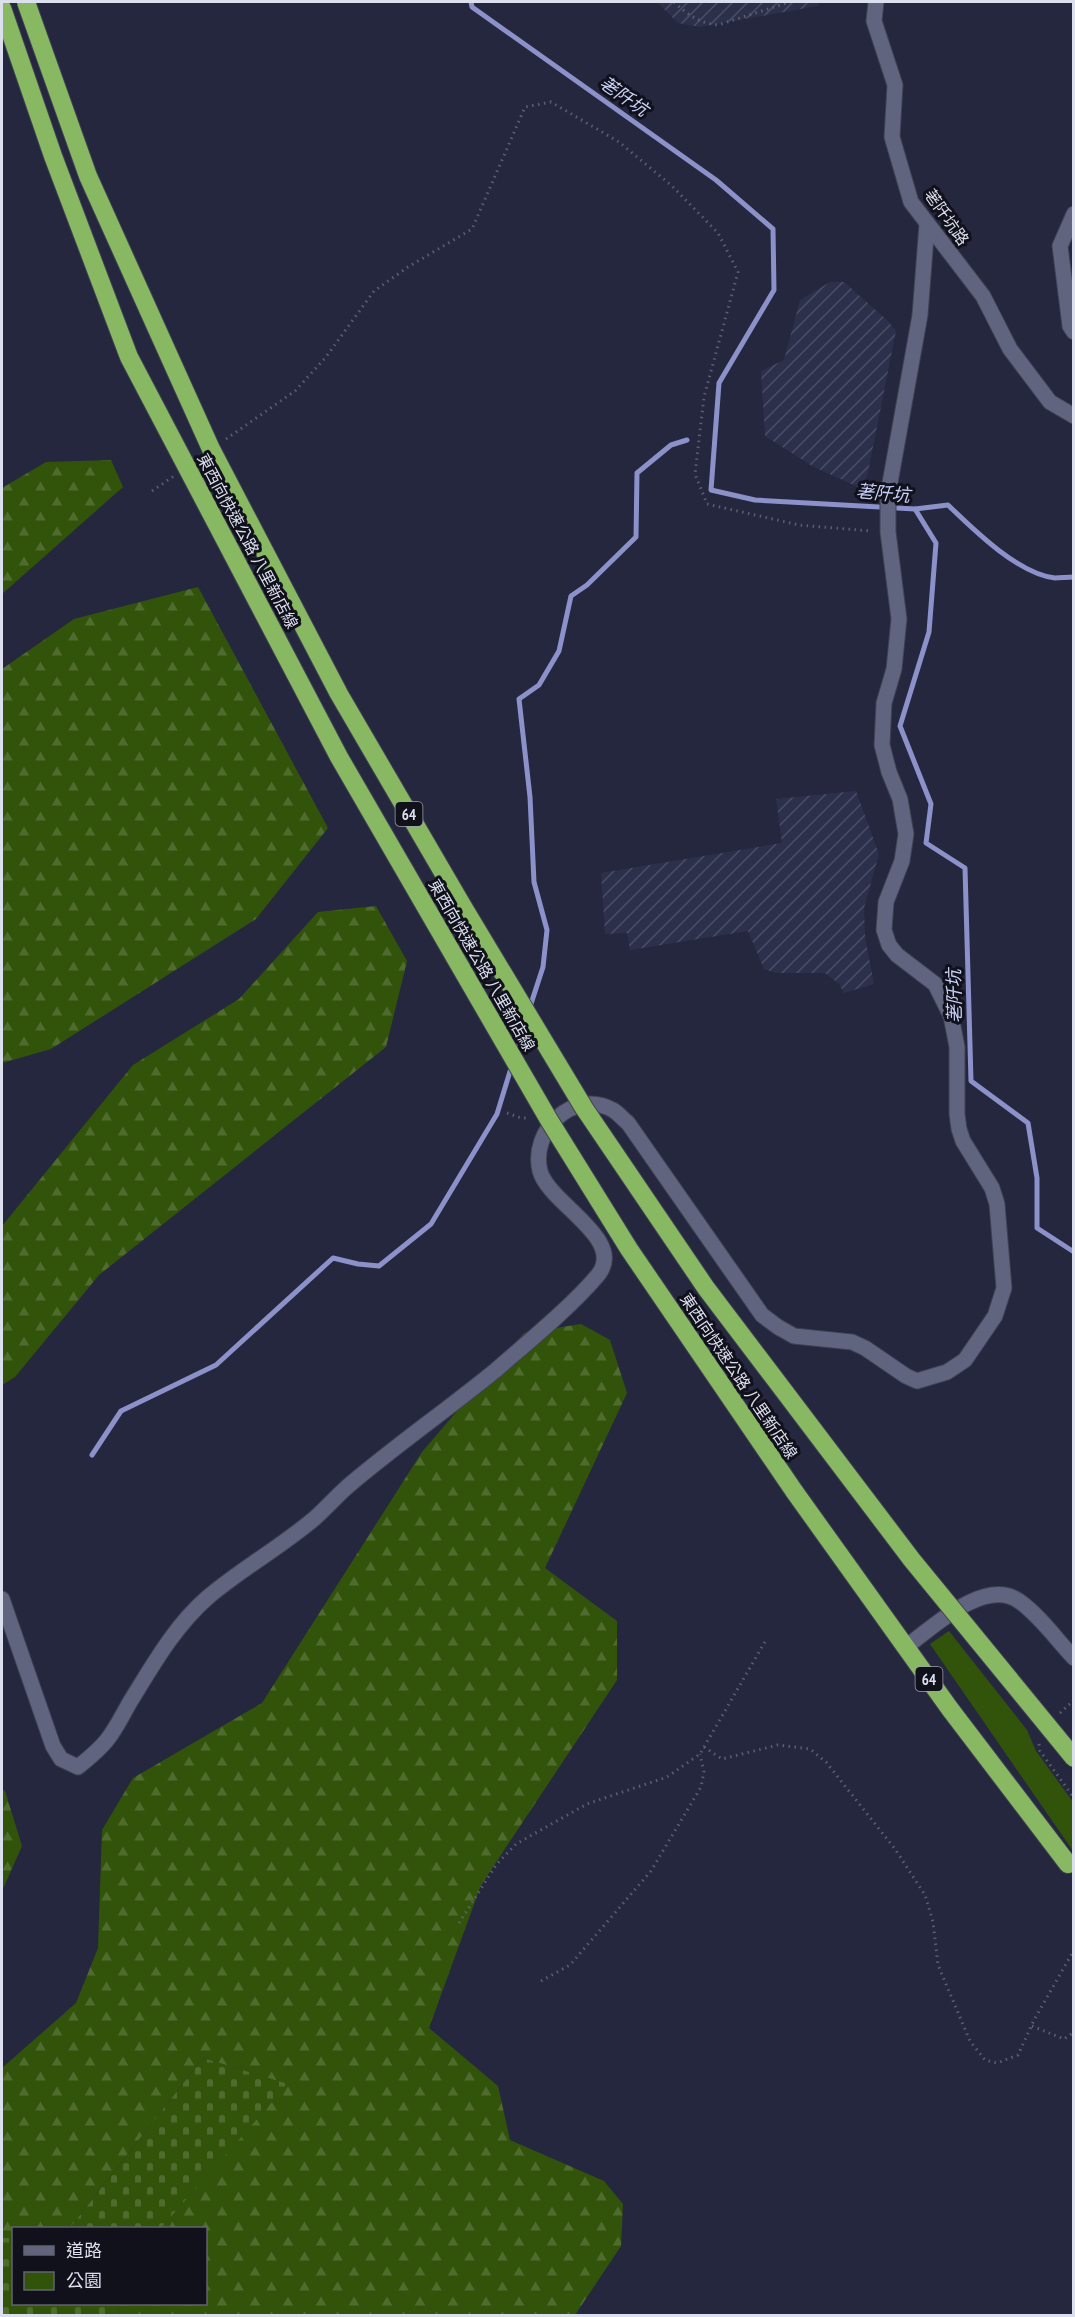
<svg xmlns="http://www.w3.org/2000/svg" width="1075" height="2317" font-family="'PT Sans Narrow','Noto Sans TC',sans-serif">
<style>
.industrial{fill:url(#industrial-furrows)}
.green{fill:#32540a}
.forest{fill:url(#forest-firs)}
.cemetery{fill:url(#cemetery-stones)}
.lines{fill:none;stroke-linecap:round;stroke-linejoin:round}
.stream{stroke:#8c91c9;stroke-width:5}
.minor-casing{stroke:#3f4154;stroke-width:17}
.highway-casing{stroke:#3f4154;stroke-width:20}
.path{stroke:#5c5f72;stroke-width:3;stroke-dasharray:1.5 4.5;stroke-linecap:butt}
.minor{stroke:#61647f;stroke-width:15}
.highway{stroke:#88b861;stroke-width:18}
.highway-bridge-casing{stroke:#3f4154;stroke-width:20;stroke-linecap:butt}
.highway-bridge{stroke:#88b861;stroke-width:18}
.labels{text-anchor:middle;dominant-baseline:central;stroke-width:6;stroke-linejoin:round;paint-order:stroke}
.shield{fill:#10111b;stroke:#9fa1af;stroke-width:1.5}
.shield-label{font-size:15px;font-weight:bold;fill:#dcdfee}
.street-label{font-size:16px;fill:#dcdfee;stroke:#10111b}
.water-label{font-size:18px;font-style:italic;fill:#cad1f9;stroke:#10111b}
</style>
<defs>
<pattern id="industrial-furrows" width="10" height="10" patternUnits="userSpaceOnUse" patternTransform="scale(1.5)"><rect width="10" height="10" fill="#2d304b"/><path d="M-1 1l2-2M0 10L10 0M9 11l2-2" fill="none" stroke="#4b4e65"/></pattern>
<pattern id="forest-firs" width="22" height="20" patternUnits="userSpaceOnUse" patternTransform="scale(1.5)"><rect width="22" height="20" fill="#32540a"/><path d="M5 1l3.5 6h-7zM16 11l3.5 6h-7z" fill="#4f6c2e"/></pattern>
<pattern id="cemetery-stones" width="16" height="16" patternUnits="userSpaceOnUse" patternTransform="scale(1.5)"><rect width="16" height="16" fill="#32540a"/><path d="M2 7V4a2 2 0 0 1 4 0v3zM10 15v-3a2 2 0 0 1 4 0v3z" fill="#4f6c2e"/></pattern>
</defs>
<rect width="100%" height="100%" fill="#24273d"/>
<!-- industrial -->
<g class="industrial">
<polygon points="657,2 819,2 818,6 699,27 678,23"/>
<polygon points="830,282 844,282 888,321 896,331 867,477 860,488 812,466 765,436 761,371 784,360 800,300"/>
<polygon points="856,791 879,854 864,908 865,937 874,984 844,993 839,984 825,973 776,973 764,969 748,931 630,950 627,933 605,934 601,873 782,843 776,799"/>
</g>
<!-- green -->
<polygon class="green" points="949,1631 1027,1730 1036,1751 1073,1802 1073,1851 930,1644"/>
<!-- forest -->
<g class="forest">
<polygon points="111,460 123,487 2,594 2,488 46,462"/>
<polygon points="198,587 328,828 256,919 51,1049 2,1063 2,669 74,619"/>
<polygon points="376,906 407,961 386,1047 99,1275 15,1377 2,1385 2,1226 133,1065 239,999 318,912"/>
<polygon points="581,1324 610,1340 627,1393 545,1568 617,1621 617,1680 481,1885 429,2028 498,2086 510,2140 604,2181 623,2204 621,2246 575,2315 120,2315 117,2304 206,2304 206,2228 161,2228 287,2084 203,2058 70,2228 14,2228 13,2238 2,2238 2,2068 76,2003 98,1948 102,1830 133,1778 262,1703 422,1452 524,1333"/>
<polygon points="2,1789 5,1791 22,1846 2,1891"/>
</g>
<!-- cemetery -->
<g class="cemetery">
<polygon points="203,2058 288,2084 161,2228 70,2228"/>
<polygon points="2,2238 13,2238 14,2304 117,2304 120,2315 2,2315"/>
</g>
<g class="lines">
<!-- stream -->
<g class="stream">
<polyline points="471,2 472,7 716,180 773,229 774,290 719,383 711,490 755,500 915,509 936,543 929,632 900,726 931,804 926,843 965,868 971,1081 1028,1123 1037,1178 1037,1228 1074,1252"/>
<path d="M915,509L948,505C973,529 1018,574 1055,578C1061,578 1067,577 1074,577"/>
<polyline points="529,1010 543,967 547,930 534,882 530,797 519,699 539,685 559,651 571,596 587,585 636,537 637,473 671,445 687,440"/>
<polyline points="516,1053 526,1022"/>
<polyline points="92,1455 121,1411 216,1365 333,1258 358,1264 379,1266 431,1224 497,1114 512,1065"/>
</g>
<!-- minor casing -->
<g class="minor-casing">
<g id="minor">
<polyline points="876,2 874,21 895,85 892,137 911,202 983,296 1010,349 1050,402 1074,416"/>
<polyline points="1074,214 1060,246 1070,326 1074,332"/>
<path d="M2,1599L53,1746L61,1759L78,1767C88,1759 99,1750 107,1740C116,1729 123,1714 130,1702C153,1665 174,1627 207,1598C241,1569 281,1547 315,1518C326,1508 336,1497 347,1487C395,1446 447,1410 496,1370C528,1342 571,1307 598,1275C627,1239 549,1204 540,1171C530,1131 573,1088 613,1110C618,1113 623,1119 628,1123L762,1315L778,1327L794,1336L852,1342L865,1348L906,1376L917,1381L947,1372L965,1360L995,1316L1004,1288L997,1204L992,1188L963,1141L959,1129L957,1114V1047L951,1016L935,984L897,955L889,945L884,930L886,902L902,861L906,834L900,799L889,772L882,745L884,703L894,669L899,619L888,532V494L920,315L927,224"/>
<path d="M906,1647C933,1627 985,1577 1019,1601C1040,1616 1056,1639 1074,1658"/>
</g>
</g>
<!-- highway casing -->
<g class="highway-casing">
<polyline id="highway" points="794,1491 950,1709 1068,1864"/>
</g>
<!-- path -->
<g class="path">
<path d="M674,2C687,14 698,23 718,25L790,2"/>
<polyline points="226,439 295,391 326,357 374,291 408,267 472,229 525,107 551,102 619,142 672,186 718,233 738,272 704,397 695,474 707,504 799,525 871,531"/>
<polyline points="152,491 174,476"/>
<polyline points="507,1113 521,1118 528,1118"/>
<polyline points="1060,1713 1074,1700"/>
<polyline points="1039,1744 1040,1751 1074,1798"/>
<polyline points="704,1747 722,1759 778,1745 810,1749 826,1762 895,1849 925,1895 933,1922 938,1965 970,2041 985,2060 997,2063 1018,2055 1034,2020 1074,1950"/>
<polyline points="459,1923 496,1865 516,1844 587,1804 667,1777 700,1754 766,1640"/>
<polyline points="541,1981 570,1965 651,1871 701,1787 704,1772 700,1754"/>
<polyline points="1032,2026 1064,2039 1074,2032"/>
</g>
<!-- minor -->
<use href="#minor" class="minor"/>
<!-- highway -->
<use href="#highway" class="highway"/>
<!-- highway-bridge casing -->
<g class="highway-bridge-casing">
<g id="highway-bridge">
<polyline points="26,2 88,176 211,449 339,694 462,905 584,1108 706,1288 912,1560 1074,1758"/>
<polyline points="2,8 53,156 129,357 339,757 549,1120 629,1249 794,1491"/>
</g>
</g>
<!-- highway-bridge -->
<use href="#highway-bridge" class="highway-bridge"/>
</g>
<g class="labels">
<!-- shield labels -->
<g class="shield">
<rect x="395.5" y="802" width="27" height="24" rx="4.5"/>
<rect x="915.5" y="1667" width="27" height="24" rx="4.5"/>
</g>
<g class="shield-label">
<text x="409" y="814">64</text>
<text x="929" y="1679">64</text>
</g>
<!-- street labels -->
<g class="street-label">
<text transform="translate(947 217) rotate(55)">荖阡坑路</text>
<text transform="translate(248 541) rotate(62)">東西向快速公路 八里新店線</text>
<text transform="translate(482 965) rotate(60)">東西向快速公路 八里新店線</text>
<text transform="translate(739 1376) rotate(56)">東西向快速公路 八里新店線</text>
</g>
<!-- water labels -->
<g class="water-label">
<text transform="translate(624 96) rotate(35)">荖阡坑</text>
<text transform="translate(883 493) rotate(5)">荖阡坑</text>
<text transform="translate(954 996) rotate(-91)">荖阡坑</text>
</g>
</g>
<!-- border -->
<rect width="1075" height="2317" fill="none" stroke="#dcdfee" stroke-width="6"/>
<!-- legend -->
<rect x="12" y="2227" width="195" height="78" fill="#10111b" stroke="#62636f" stroke-width="1.5"/>
<rect x="24" y="2246" width="30" height="9" fill="#61647f" stroke="#62636f" stroke-width="1.5"/>
<text x="66" y="2257" font-size="18" fill="#dcdfee">道路</text>
<rect x="24" y="2272" width="30" height="18" fill="#32540a" stroke="#62636f" stroke-width="1.5"/>
<text x="66" y="2287" font-size="18" fill="#dcdfee">公園</text>
</svg>
